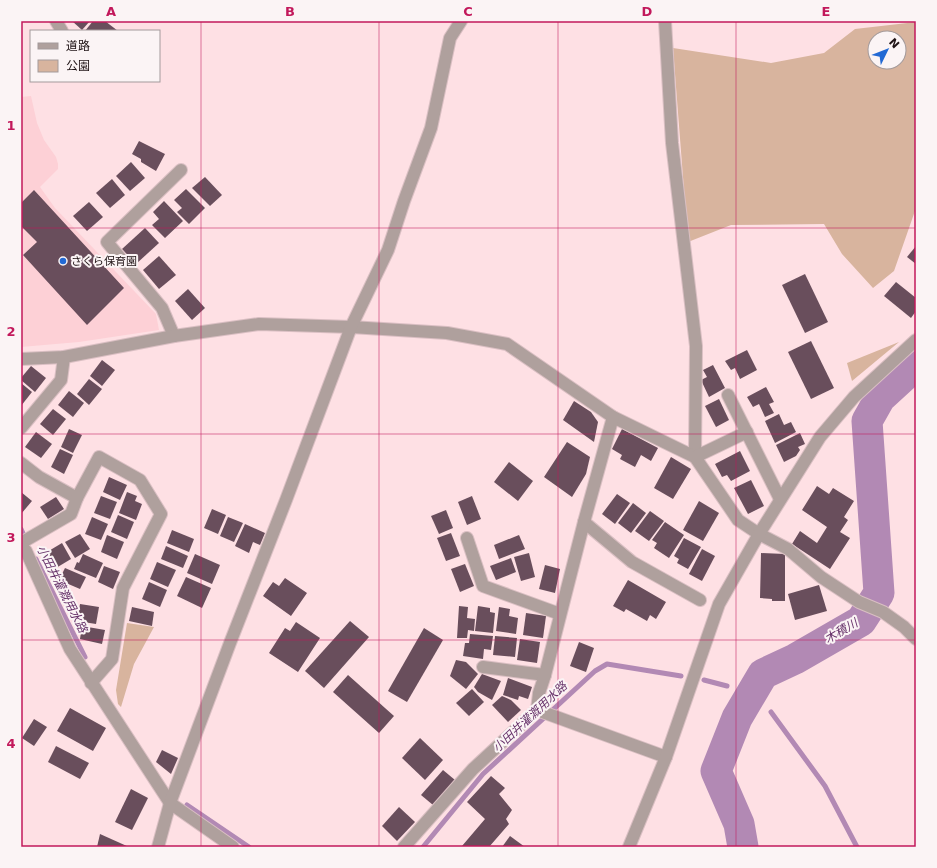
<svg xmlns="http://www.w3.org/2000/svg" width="937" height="868" font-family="'DejaVu Sans','Noto Sans JP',sans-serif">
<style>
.built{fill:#fdd0d6}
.green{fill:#d8b49e;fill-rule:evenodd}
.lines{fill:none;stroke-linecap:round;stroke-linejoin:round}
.stream{stroke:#b289b4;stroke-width:5}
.river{stroke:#b289b4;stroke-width:31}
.building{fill:#694e5c}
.street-casing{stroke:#dabfc3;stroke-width:14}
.street{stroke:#afa09d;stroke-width:12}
.grid{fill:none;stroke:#c2185b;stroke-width:1;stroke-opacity:0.55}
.poi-dot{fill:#2269d4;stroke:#fbf4f5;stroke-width:1.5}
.labels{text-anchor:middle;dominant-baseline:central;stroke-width:4;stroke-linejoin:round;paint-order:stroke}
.poi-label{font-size:11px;fill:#1e1214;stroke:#fbf4f5;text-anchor:start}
.water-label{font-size:12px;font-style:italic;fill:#69356c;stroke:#fbf4f5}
.neatline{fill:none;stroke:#c2185b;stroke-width:1.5}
.grid-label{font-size:13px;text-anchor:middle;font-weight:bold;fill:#c2185b}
</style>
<rect width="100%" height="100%" fill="#fee0e4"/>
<!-- built -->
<polygon class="built" points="31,96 37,123 44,140 56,157 58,164 58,169 40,187 55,208 156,314 159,330 79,342 21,347 21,97"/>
<!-- green -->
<g class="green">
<path d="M916,22V208L894,271L873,288L842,254L824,224L731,225L688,242L673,48L771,63L824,53L855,29ZM875,38H899V62H875Z"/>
<polygon points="899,342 852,381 847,363"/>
<polygon points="127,623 154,627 134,664 121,707 118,704 116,690"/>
</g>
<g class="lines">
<!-- stream -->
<g class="stream">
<polyline points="21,529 26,540"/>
<polyline points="36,559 85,657"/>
<polyline points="704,680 727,686"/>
<polyline points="771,712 825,786 857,847"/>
<polyline points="187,805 249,847"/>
<polyline points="423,847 483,774 595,671 607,664 681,676"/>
</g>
<!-- river -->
<polyline class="river" points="743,847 739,824 716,771 737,718 763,674 795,659 861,621 879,593 867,421 880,398 916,365"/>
</g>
<!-- building -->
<g class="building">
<polygon points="72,21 90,21 82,30"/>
<polygon points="93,21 105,21 118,31 85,31"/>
<polygon points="139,141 165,154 156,171 141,162 141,159 132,154"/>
<polygon points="131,162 145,178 130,191 116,176"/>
<polygon points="205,177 222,195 210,206 192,188"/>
<polygon points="112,179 125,195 110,208 96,193"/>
<polygon points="186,189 205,208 189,224 177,212 182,208 174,200"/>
<polygon points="34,190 124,288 87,325 23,255 37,242 21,226 21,203"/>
<polygon points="164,201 183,221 165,238 152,225 159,219 153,212"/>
<polygon points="89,202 103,217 87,231 73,216"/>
<polygon points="145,228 159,243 136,264 122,249"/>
<polygon points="916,246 916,264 907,257"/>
<polygon points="159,256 176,275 159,289 143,270"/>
<polygon points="805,274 828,322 805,333 782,285"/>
<polygon points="896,282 916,298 916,311 911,318 884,296"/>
<polygon points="188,289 205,308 192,320 175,301"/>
<polygon points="811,341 834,388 811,399 788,352"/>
<polygon points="747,350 757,370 740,379 735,368 731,370 725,361"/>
<polygon points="102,360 115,370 102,386 90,376"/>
<polygon points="713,365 725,388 709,397 701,380 707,377 703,370"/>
<polygon points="31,366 46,378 35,392 21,380 21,378"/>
<polygon points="89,379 102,389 89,405 77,394"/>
<polygon points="21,383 32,392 21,406"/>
<polygon points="766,387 774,402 769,404 774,413 765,417 759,404 753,407 747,397"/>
<polygon points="69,391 84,403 73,417 58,405"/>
<polygon points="719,399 729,420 716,427 705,406"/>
<polygon points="574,401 591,412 598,422 594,442 563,420"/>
<polygon points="53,409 66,419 53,435 40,424"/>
<polygon points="779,414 784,425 791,422 796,432 775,443 765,421"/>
<polygon points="69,429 82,435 73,453 61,447"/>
<polygon points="622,429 658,448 651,461 641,455 635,467 620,459 622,455 612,449"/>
<polygon points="36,432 52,444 41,458 25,447"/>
<polygon points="800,433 805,444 798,447 800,450 796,456 784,462 776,445"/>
<polygon points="567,442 590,457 586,474 572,497 544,477"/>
<polygon points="60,449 73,455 64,474 51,467"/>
<polygon points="740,451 750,471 731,481 727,475 722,477 715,464"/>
<polygon points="671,457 691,469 673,499 654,488"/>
<polygon points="509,462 533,481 518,501 494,482"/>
<polygon points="109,477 127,485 120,500 103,492"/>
<polygon points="751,480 764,506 748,514 734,488"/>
<polygon points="817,486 829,494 833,488 854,501 844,517 848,520 840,532 850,538 830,569 792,544 800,531 817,543 827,527 802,510"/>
<polygon points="21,492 32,501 21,514"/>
<polygon points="127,492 137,496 135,501 142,504 136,520 119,513"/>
<polygon points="617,494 630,503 615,524 602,514"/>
<polygon points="101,496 117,502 110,519 94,513"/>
<polygon points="472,496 481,519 467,525 458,502"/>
<polygon points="56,497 64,509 48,519 40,507"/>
<polygon points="699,501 719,513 703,541 683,530"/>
<polygon points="633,503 646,513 631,533 618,523"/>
<polygon points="212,509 226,515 218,534 204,528"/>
<polygon points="446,510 453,528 439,534 431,516"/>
<polygon points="650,511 664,521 649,541 635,531"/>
<polygon points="118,515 134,522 127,539 111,532"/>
<polygon points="92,517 108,524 101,540 85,534"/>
<polygon points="228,517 243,523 234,542 220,536"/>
<polygon points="665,522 684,535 669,558 654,548 657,543 652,540"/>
<polygon points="245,524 265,533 260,545 253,542 249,553 235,546"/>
<polygon points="172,530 194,539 189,552 167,543"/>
<polygon points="451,533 460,556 446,561 437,538"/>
<polygon points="80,534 90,549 75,558 65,542"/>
<polygon points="107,535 124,542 117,559 101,552"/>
<polygon points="519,535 525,549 499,559 494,545"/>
<polygon points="684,538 701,547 688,569 677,563 679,559 674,556"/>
<polygon points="62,543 71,559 56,568 47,552"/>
<polygon points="166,546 188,556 183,568 161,559"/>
<polygon points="702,549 715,556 702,581 689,574"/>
<polygon points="529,553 535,577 521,581 514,557"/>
<polygon points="761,553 785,554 785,601 772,601 772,599 760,598"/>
<polygon points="83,554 103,563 96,578 74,569 77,562 79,563"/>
<polygon points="195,554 220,565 212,584 187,573"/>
<polygon points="511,558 516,572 496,580 490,566"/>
<polygon points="157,562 176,570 168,587 150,579"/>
<polygon points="465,564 474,586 460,592 451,569"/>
<polygon points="545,565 560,569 555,593 539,589"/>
<polygon points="104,566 120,572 113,589 98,582"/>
<polygon points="65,568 86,577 80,589 59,580"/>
<polygon points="186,577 211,588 202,608 177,596"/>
<polygon points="285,578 307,593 291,616 263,596 273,582 279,586"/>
<polygon points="628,580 666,602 656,619 650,615 647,621 626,609 624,612 613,606"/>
<polygon points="149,582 167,590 160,607 142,599"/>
<polygon points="819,585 827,611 795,620 788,594"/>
<polygon points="80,604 99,607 96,624 77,621"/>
<polygon points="459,606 468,607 467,618 475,619 474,631 468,630 467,638 457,638"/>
<polygon points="478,606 490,608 490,612 495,613 493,633 475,631"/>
<polygon points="132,607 154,612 152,626 129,621"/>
<polygon points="499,607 510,609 509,616 518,618 516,634 496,631"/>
<polygon points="526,613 546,616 543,638 523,635"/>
<polygon points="350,621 369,637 324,688 305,671"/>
<polygon points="296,622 320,638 298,672 269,653 285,628 290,631"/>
<polygon points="82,626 105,630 102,644 80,639"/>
<polygon points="424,628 443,640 407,702 388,691"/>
<polygon points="470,634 493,636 491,650 484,649 483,659 463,656 465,643 469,643"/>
<polygon points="495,636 517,638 515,657 493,655"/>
<polygon points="520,639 540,642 537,663 517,660"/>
<polygon points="579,642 594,648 586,672 570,666"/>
<polygon points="456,660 466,662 478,674 466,689 450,676"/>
<polygon points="482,674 501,681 492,700 478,692 474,687"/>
<polygon points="348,675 394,716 379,733 333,692"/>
<polygon points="508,678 532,687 528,699 519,696 518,700 503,695"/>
<polygon points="472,689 484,702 469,716 456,703"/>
<polygon points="502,696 511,700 521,710 508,722 492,705"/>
<polygon points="70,708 106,728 93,751 57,731"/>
<polygon points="34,719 47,727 34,746 22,738"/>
<polygon points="420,738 443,760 425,780 402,758"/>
<polygon points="56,746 89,763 80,779 48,762"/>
<polygon points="162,750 178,758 171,774 156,762"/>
<polygon points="443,770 455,780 433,805 421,795"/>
<polygon points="491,776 505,788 499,794 512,810 506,819 509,824 489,847 463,847 462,846 485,819 467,802"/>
<polygon points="131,789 148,798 132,830 115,822"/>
<polygon points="399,807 415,822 397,841 382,826"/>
<polygon points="100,834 129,847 97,847"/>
<polygon points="510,836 525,847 502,847"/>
</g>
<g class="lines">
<!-- street casing -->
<g class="street-casing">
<g id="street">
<polyline points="56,21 62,31"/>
<polyline points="665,21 672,143 696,346 695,457"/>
<polyline points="174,336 162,308 107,242 181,170"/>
<polyline points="21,359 64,357 174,336 259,324 351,327 447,333 507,344 613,417 695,457 738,520 759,534 788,549 821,577 859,602 883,612 904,627 916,639"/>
<polyline points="728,395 780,499"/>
<polyline points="21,428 61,380 64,357"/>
<polyline points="695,457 747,432"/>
<polyline points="21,463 39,477 77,498"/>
<polyline points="584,522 632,562 700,600"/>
<polyline points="467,538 483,586 560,614"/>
<polyline points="21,543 71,514 77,498 99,457 140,480 161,514 123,588 112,659 91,683"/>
<polyline points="21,546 26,551 70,649 170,803 233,847"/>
<polyline points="483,667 545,675"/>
<polyline points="537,710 666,757"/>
<polyline points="158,847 170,803 230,643 286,500 351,327 388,250 404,201 431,128 450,38 461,21"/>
<polyline points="404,847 473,769 537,710 539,693 545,675 584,522 613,417"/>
<polyline points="629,847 666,757 719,604 759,534 820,437 854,397 916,340"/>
</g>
</g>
<!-- street -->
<use href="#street" class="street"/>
</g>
<!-- grid -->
<path class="grid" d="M201,21V847M379,21V847M558,21V847M736,21V847M21,228H916M21,434H916M21,640H916"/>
<!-- markers -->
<circle class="poi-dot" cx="63" cy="261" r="4"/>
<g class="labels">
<!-- poi labels -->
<g class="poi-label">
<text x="71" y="261">さくら保育園</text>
</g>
<!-- water labels -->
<g class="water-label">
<text transform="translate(62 589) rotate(63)">小田井灌漑用水路</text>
<text transform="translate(841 631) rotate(-30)">木積川</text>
<text transform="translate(530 717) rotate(-43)">小田井灌漑用水路</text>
</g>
</g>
<!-- border -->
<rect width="937" height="868" fill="none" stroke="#fbf4f5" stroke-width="44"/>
<!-- legend -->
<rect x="30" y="30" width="130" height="52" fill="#fbf4f5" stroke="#a39a9b"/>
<rect x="38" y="43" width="20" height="6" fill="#afa09d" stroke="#a39a9b"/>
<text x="66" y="50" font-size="12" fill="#1e1214">道路</text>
<rect x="38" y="60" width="20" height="12" fill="#d8b49e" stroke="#a39a9b"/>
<text x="66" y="70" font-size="12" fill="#1e1214">公園</text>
<!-- north arrow -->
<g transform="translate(887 50) rotate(47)"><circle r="19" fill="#fbf4f5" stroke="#a39a9b"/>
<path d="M0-3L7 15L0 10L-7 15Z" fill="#2269d4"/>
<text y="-6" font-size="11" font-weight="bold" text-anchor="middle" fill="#1e1214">N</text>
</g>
<rect x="22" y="22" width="893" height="824" class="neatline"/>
<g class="grid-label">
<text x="111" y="16">A</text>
<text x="290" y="16">B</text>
<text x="468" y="16">C</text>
<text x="647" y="16">D</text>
<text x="826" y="16">E</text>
<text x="11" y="130">1</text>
<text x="11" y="336">2</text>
<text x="11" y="542">3</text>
<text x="11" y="748">4</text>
</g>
</svg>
